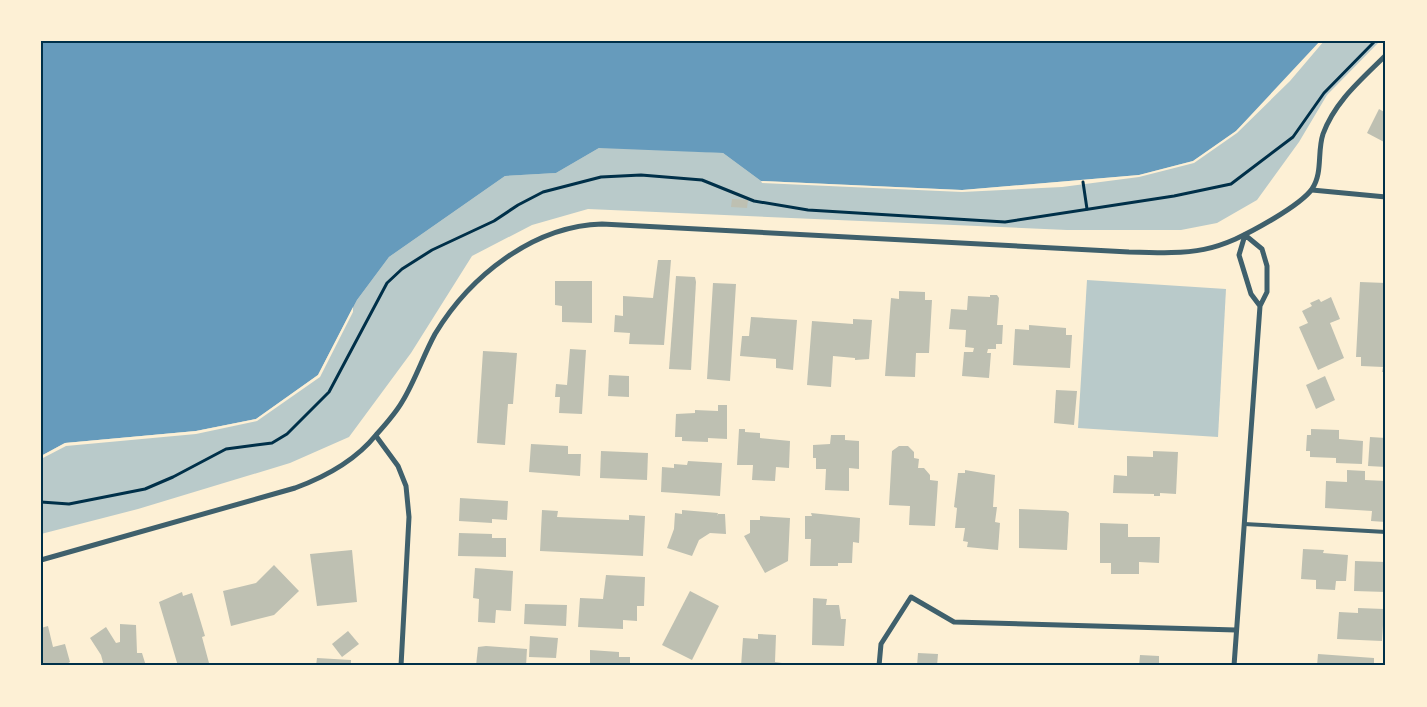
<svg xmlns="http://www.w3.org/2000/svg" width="1427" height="707" font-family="'Exo 2',sans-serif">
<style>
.green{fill:#b9caca}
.water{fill:#669bbc}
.pier{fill:#fdf0d5}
.building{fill:#bec0b2}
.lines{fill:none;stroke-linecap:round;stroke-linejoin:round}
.path{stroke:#003049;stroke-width:3}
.service{stroke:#3f606c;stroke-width:4}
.minor{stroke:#3f606c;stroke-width:5}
.neatline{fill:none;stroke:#003049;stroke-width:2}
</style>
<rect width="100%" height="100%" fill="#fdf0d5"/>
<!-- green -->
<g class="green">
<polygon points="1322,41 1380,41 1327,95 1299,142 1257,200 1217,223 1181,230 1067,230 588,209 532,225 472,256 411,353 349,437 290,463 138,509 41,534 41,456 65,443 196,431 256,419 318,375 357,300 389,257 505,176 556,173 599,148 639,148 723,153 761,181 901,186"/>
<polygon points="1087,280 1226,289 1218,437 1078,428"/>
</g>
<!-- water -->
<polygon class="water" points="41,41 1322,41 1289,79 1236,131 1193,161 1139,175 962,190 761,181 723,153 599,148 556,173 505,176 389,257 357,300 318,375 256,419 196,431 65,443 41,456"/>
<!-- pier -->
<g class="pier">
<polygon points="1320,41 1324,41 1290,81 1237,133 1194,163 1139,177 1062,187 962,192 762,183 761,181 962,190 1139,175 1193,161 1236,131"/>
<polygon points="353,307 353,312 320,377 257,421 196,434 66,446 41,459 41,456 65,443 196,431 256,419 318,375"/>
</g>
<!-- building -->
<g class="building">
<polygon points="1379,109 1386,113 1386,143 1367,133"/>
<polygon points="732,199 748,200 747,208 731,207"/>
<polygon points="658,260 671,260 664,345 629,344 630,333 614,332 615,315 623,316 623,296 653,298"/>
<polygon points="676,276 695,277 696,282 691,370 669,369"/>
<polygon points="555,281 592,281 592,323 562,322 562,306 555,305"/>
<polygon points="1360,282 1386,283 1386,372 1382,372 1383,367 1361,366 1361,357 1356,357"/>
<polygon points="713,283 736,284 730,381 707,379"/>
<polygon points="899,291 925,292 925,300 932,300 929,353 916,353 915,377 885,376 891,298 899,299"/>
<polygon points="990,295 997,295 999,298 997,325 1003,325 1002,344 996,344 996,349 988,349 987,353 991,353 989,378 962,376 964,352 973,352 974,348 965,347 966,330 949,329 951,309 967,310 968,296 990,297"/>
<polygon points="1331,297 1340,319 1330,323 1344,358 1318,370 1299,327 1308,323 1302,311 1312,306 1310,303 1319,299 1321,302"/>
<polygon points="751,317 797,320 793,370 776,368 776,359 740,356 742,336 749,336"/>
<polygon points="853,319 872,320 869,359 855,360 855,358 833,356 831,387 807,385 812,321 853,324"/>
<polygon points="1029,325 1066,328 1066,335 1072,335 1070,368 1013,365 1015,329 1029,330"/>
<polygon points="570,349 586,350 582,414 559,413 560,397 555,397 556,384 567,385"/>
<polygon points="483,351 517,353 513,404 508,404 505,445 477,443"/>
<polygon points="609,375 629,376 629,397 608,396"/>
<polygon points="1325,376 1335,400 1316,409 1306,385"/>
<polygon points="1056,390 1077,391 1074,425 1054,423"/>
<polygon points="718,405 727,405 727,439 708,438 708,442 682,441 682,437 675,437 676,414 695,413 695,410 718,411"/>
<polygon points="739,429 745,429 745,432 760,433 760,438 790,441 789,468 776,467 775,481 752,480 753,465 737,465"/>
<polygon points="1311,429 1339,430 1339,439 1363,441 1362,464 1336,463 1336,458 1310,457 1310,451 1306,451 1307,435 1311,435"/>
<polygon points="831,435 845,435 845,440 859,441 859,469 849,468 849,491 825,490 826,469 816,469 816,458 813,458 813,445 830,444"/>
<polygon points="1370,437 1386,438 1386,467 1368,466"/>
<polygon points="531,444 568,446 568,454 581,454 580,476 529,472"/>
<polygon points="899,446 908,446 914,452 914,458 919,459 918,468 924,468 930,475 930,480 938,481 935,526 909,525 910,506 889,505 892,451"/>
<polygon points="601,451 648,453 647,480 600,478"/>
<polygon points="1153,451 1178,452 1176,494 1160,493 1160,496 1154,496 1154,494 1113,493 1114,475 1127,476 1127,456 1153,457"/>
<polygon points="688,461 722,463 720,496 661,492 662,467 674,468 674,464 687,465"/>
<polygon points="965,470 995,475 993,507 997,507 995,522 1000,523 998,550 967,547 968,542 963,541 965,528 955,528 957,508 954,507 958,473 965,473"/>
<polygon points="1347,470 1365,471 1365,480 1386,481 1386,522 1371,521 1372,511 1325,508 1326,481 1347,482"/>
<polygon points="460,498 508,501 507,520 492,519 492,523 459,521"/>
<polygon points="1019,509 1066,511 1069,513 1067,550 1019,548"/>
<polygon points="542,510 558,511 557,517 629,520 629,515 645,516 643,556 540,551"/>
<polygon points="682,510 718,513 717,516 718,514 725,514 726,534 710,533 699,540 692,556 667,548 674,529 675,513 682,514"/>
<polygon points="811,513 860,518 859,543 853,542 852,563 838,563 838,566 810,566 811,539 805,539 805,516 812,516"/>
<polygon points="760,516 790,518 788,561 765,573 744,536 750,533 750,520 760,520"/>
<polygon points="1100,523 1128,524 1128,537 1160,537 1159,563 1139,562 1139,574 1111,574 1111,563 1100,563"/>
<polygon points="459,533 492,534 492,538 506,538 506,557 458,556"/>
<polygon points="1303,549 1324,550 1323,553 1348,555 1346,581 1336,581 1335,590 1316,589 1316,580 1301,579"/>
<polygon points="352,550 357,602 317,606 310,554"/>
<polygon points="1355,561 1386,562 1386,592 1354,591"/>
<polygon points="274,565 299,591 274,615 231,626 223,591 256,583"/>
<polygon points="475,568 513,571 511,611 496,610 495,623 478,622 479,599 473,598"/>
<polygon points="606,575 645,577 644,606 637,606 637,621 623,620 623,629 578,627 580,598 603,599"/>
<polygon points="690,591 719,606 692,660 662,645"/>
<polygon points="182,592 183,596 192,593 205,636 202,637 209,663 199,666 178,666 159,602"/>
<polygon points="813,598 827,599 826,605 839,605 841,619 846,619 844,646 812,645"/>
<polygon points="525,604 567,605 566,626 524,624"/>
<polygon points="1358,608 1384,609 1382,641 1337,639 1339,612 1358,613"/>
<polygon points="120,624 136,625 137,653 142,653 146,666 104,666 101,655 90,638 106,627 116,643 120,642"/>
<polygon points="48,626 53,647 65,644 70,662 63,666 41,666 41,628"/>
<polygon points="348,631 359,644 342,657 332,644"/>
<polygon points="758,634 776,635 775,662 782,663 782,666 741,666 743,638 758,639"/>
<polygon points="530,636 558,638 556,658 529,657"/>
<polygon points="486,646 527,649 526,666 476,666 478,647"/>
<polygon points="590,650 619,652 619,657 630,657 630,666 590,666"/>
<polygon points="918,653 938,654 937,666 917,666"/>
<polygon points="1318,654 1374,658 1374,666 1317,666"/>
<polygon points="1140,655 1159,656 1159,666 1139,666"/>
<polygon points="317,658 351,660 351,666 316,666"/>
</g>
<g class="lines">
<!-- path -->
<g class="path">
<polyline points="1083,182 1087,209"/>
<polyline points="41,502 69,504 145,489 173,477 226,449 272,443 287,434 329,392 387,283 402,269 432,250 494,221 518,205 543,192 601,177 641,175 702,180 754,201 808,210 1005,222 1174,196 1231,184 1293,137 1324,93 1375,41"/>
</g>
<!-- service -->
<polyline class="service" points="1244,524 1386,532"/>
<!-- minor -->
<g class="minor">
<polyline points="1312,190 1386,197"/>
<polyline points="376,436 398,466 406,486 409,517 401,666"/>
<path d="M41,560L295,488C325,477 355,461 376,435C385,425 395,414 402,402C415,381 423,356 435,334C470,276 533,226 602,224L1129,252C1196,254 1214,254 1273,219C1283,213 1305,199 1312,189C1323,173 1317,152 1323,134C1335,101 1362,79 1386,55"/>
<polyline points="879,666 881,644 911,597 954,622 1236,630"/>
<polyline points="1234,666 1260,306 1267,292 1267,266 1262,249 1245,235 1239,255 1251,294 1260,306"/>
</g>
</g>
<!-- border -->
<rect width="1427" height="707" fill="none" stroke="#fdf0d5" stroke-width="85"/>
<rect x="42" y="42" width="1342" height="622" class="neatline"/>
</svg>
